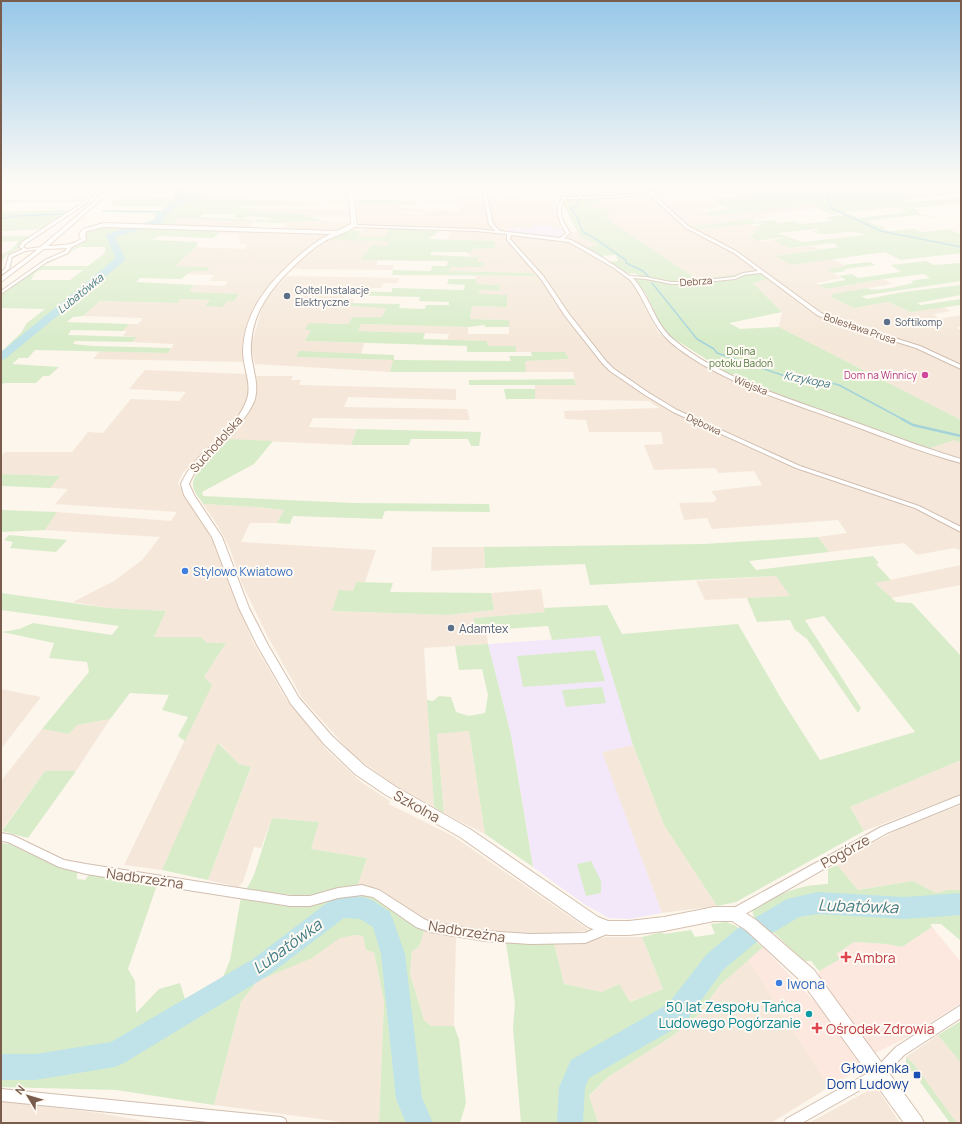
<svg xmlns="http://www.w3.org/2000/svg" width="962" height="1124" font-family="Manrope,sans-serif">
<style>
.residential{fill:#f5e8da}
.commercial{fill:#fde8e0}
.education{fill:#f3e8fa}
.green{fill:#d8ecc9;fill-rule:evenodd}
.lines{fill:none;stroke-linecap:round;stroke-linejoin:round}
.stream-far1{stroke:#a5d3da;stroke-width:1.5}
.stream{stroke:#a5d3da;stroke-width:2.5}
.river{fill:#bfe3e8;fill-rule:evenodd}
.street-casing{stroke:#d1beb0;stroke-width:2}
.secondary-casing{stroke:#d6c0b0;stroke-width:2}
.street{fill:#fff;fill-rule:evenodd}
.secondary{fill:#fff;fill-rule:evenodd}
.service-dot{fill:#5c6f8a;stroke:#fffaf3;stroke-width:1.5}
.hotel-dot{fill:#d1479c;stroke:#fffaf3;stroke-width:1.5}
.shop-dot{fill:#3f7fe0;stroke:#fffaf3;stroke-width:1.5}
.health-dot{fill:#e0444e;stroke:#fffaf3;stroke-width:1.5}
.culture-dot{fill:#0f9aa8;stroke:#fffaf3;stroke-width:1.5}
.transit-dot{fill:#1a4fb4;stroke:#fffaf3;stroke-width:1.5}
.labels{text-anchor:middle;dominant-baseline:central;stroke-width:4;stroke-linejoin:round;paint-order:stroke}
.far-street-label{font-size:10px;fill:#7a5c4d;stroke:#fffaf3}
.far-service-label{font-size:10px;fill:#4e5e75;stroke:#fffaf3;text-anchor:start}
.far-park-label{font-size:10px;fill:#537a41;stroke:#fffaf3}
.far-hotel-label{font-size:10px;fill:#b23c85;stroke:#fffaf3;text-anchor:end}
.far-water-label{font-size:11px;font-style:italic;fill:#437c86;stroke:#fffaf3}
.street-label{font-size:12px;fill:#7a5c4d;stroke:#fffaf3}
.shop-label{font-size:12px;fill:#366cbe;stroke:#fffaf3;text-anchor:start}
.service-label{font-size:12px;fill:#4e5e75;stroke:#fffaf3;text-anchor:start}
.near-street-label{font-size:14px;fill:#7a5c4d;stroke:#fffaf3}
.near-health-label{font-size:14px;fill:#be3a42;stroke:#fffaf3;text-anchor:start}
.near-shop-label{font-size:14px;fill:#366cbe;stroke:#fffaf3;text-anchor:start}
.near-culture-label{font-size:14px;fill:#0d838f;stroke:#fffaf3;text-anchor:end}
.near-transit-label{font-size:14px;fill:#164399;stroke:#fffaf3;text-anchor:end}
.near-water-label{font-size:16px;font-style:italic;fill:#437c86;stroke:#fffaf3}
</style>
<rect width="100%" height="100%" fill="#fdf6ec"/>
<!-- residential -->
<g class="residential">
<polygon points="217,184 348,184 350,205 294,206 297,202 198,199 204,193 280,195 282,192 305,192 308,187"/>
<polygon points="353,184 397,184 434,187 431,189 421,189 419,190 434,192 430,197 453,199 459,195 488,198 487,193 524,197 523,200 541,201 545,198 557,199 556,204 562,239 622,274 631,282 638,293 658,332 677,348 720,375 754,373 954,440 961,439 961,551 954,548 917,555 904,543 829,552 818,537 847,533 838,520 712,529 707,518 684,520 679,503 714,502 717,499 711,491 762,485 754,471 719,473 715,468 654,470 644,445 663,444 661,432 589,432 586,420 565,419 564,411 659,408 649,401 535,399 535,384 576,385 573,372 526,372 524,361 569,359 565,352 516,352 515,346 488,346 487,341 447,340 449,334 357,331 361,324 468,327 468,334 509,334 509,320 470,319 472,306 507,307 507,295 479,295 480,290 499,291 500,285 475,284 476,276 534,276 532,273 449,271 450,267 483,267 466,252 472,252 472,249 494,248 495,241 448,239 452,228 361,225 359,223 356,203 401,204 398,207 424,209 421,212 398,211 397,213 422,215 424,212 433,212 435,210 460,211 462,205 355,199"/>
<polygon points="489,184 557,184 567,188 559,196 545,195 543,198 527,197 533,190 487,187"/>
<polygon points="622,184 659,184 664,187 671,186 669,184 745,184 711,188 714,191 676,195 678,196 715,193 721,196 716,196 719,198 713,199 724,206 700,209 711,216 815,205 823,208 765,214 769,217 693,227 697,229 747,223 762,229 748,234 761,242 773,240 789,248 814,246 820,249 776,256 791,265 832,259 846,266 827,270 841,278 816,283 826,289 883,279 892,284 834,294 831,297 854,308 888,302 911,312 943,307 951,311 933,314 939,319 961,315 961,326 957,328 961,330 961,420 779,327 782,312 745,275 697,279 610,222 604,215 612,214 604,208 593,208 592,205 603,204 589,194 593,189"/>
<polygon points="246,208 350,210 351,217 308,217 256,211"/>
<polygon points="179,218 254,222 248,229 170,226"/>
<polygon points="286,221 314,221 350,222 346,227 334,231 283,228 287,224 284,223"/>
<polygon points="369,228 389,228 385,237 356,237 363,230"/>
<polygon points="274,230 329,234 314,244 287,268 261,295 249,325 245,362 93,359 100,351 168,353 174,344 132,342 136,337 123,336 127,331 123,331 129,324 138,324 143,318 83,316 100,301 176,303 180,299 210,300 206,306 228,300 189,292 194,285 225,286 228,281 210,281 214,275 186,274 191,271 207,271 175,266 196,247 244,249 248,245 238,243 242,239 236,239 240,235 217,234 221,231"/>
<polygon points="571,232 577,232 580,237 598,245 589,248 596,252 593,253 569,239 567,237 571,235"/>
<polygon points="327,240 389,241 387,246 360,260 377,260 377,265 394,265 393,270 293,269 312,251"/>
<polygon points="287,276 399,278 397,283 384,283 381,288 350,288 344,295 343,299 354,299 352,306 386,307 383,317 352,317 349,324 330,323 306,330 311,330 305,341 364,343 361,354 296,357 394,360 390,372 255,364 251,346 262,308 267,297"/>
<polygon points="145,370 247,374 258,376 293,376 291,380 301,380 299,385 456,389 456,400 348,397 344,407 467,409 470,420 313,418 309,427 357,429 351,445 215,439 183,473 178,483 217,546 233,594 253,642 286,699 327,750 361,782 390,801 389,804 453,836 589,930 588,931 536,935 455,927 422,918 378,888 357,887 367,858 311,849 319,822 272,818 261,848 254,847 243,882 238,887 208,880 251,768 239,764 219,743 162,870 124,865 200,709 203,703 204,677 226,643 208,643 200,637 154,637 166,611 108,608 73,602 114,581 142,560 160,537 45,530 57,512 171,521 177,512 55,504 68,489 50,488 59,476 1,474 1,456 5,452 72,452 88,432 103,433 131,399 179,401 186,392 129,389"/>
<polygon points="203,504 257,507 284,510 277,523 250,523 241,542 376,550 365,582 356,582 353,591 333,611 448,615 494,610 491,593 541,589 545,612 474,618 473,631 486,631 488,644 424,648 434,807 396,786 353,755 302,698 268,637 241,582 230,549 218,526"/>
<polygon points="432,547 484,547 485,568 431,571"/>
<polygon points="961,565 961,585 891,598 875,583"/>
<polygon points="776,576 791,596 705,600 696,581"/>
<polygon points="1,689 41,697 1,749"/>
<polygon points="110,719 76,771 45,771 1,831 1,781 42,729 69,734 77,725"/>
<polygon points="469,731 485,834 444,813 437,734"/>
<polygon points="633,745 664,825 717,906 662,913 601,752"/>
<polygon points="961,760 961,794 864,831 850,807"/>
<polygon points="961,805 961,890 948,890 936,893 913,881 858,890 837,865 868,845 902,828"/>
<polygon points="424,931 456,936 454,1026 431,1026 424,1020 410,974 412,951 419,947"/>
<polygon points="356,935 363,936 366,950 374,953 384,1001 379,1123 349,1123 214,1105 241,1002 255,982 340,938"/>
<polygon points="608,937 642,937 663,989 629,1002 619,984 602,992 564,984 554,943"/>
<polygon points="748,959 829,1087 771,1123 598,1123 589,1097 608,1077 674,1035 698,1015 720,985"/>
<polygon points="938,1035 961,1063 961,1123 957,1123 913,1063 906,1057"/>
<polygon points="871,1089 878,1090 900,1123 809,1123"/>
<polygon points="1,1101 99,1113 151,1122 150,1123 1,1123"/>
</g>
<!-- commercial -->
<g class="commercial">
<polygon points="932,927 961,962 961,1003 906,1038 875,1053 819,977 819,971 839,959 835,954 854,942 887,944 902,947"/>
<polygon points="763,947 817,1004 859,1063 858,1070 829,1087 748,959"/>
</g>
<!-- education -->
<g class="education">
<polygon points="533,225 554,226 554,228 564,229 562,235 557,237 506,233 508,228 532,228"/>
<polygon points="600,636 633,745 602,752 662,913 629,919 609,918 584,904 533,867 511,735 488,644"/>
</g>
<!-- green -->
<g class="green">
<path d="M194,184L309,187L305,192L213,190L204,193L198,198L297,202L294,206H239L256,211L306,214V216L321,220L320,221H286L284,223L256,222L255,219L270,220L271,218L248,216L245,218H235L234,216L236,214H203L200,217L252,220L254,222L179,218L170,226L217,230L211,233L221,231L213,238L158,236L152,240L198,242L196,247L175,266L210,267L207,271H191L181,279L140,278L136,282L194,285L189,292L239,294L234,301H228L222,307L205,306L210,300L180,299L177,303L100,301L83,316L73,317L67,322L129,324L123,331L71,330L68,335L137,337L132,342L75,341L73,344L93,346L171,348L168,353L35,350L28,358H19L12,364L59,367L49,376H43L36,383H4L1,385V352L21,333L27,323L45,309L1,308V294L46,262L85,242L87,231C111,223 135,231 157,221L158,216L151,215L170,207L109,206L117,199L174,198C175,187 183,188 192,186ZM80,247H105V253L88,266H42ZM40,270H83L70,280H31L35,273Z"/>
<polygon points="447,184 483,188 483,193 444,188"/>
<polygon points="593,184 622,184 593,189 590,194 596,197 603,204 592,205 593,208 604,208 613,214 604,215 611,222 697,279 753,273 761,274 768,279 753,283 782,312 729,323 740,329 779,327 961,420 961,443 954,440 927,449 798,402 726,372 670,336 660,323 646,294 634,278 642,278 635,273 628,274 608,262 618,261 616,255 599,256 593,253 595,252 588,248 598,245 580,237 558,194 562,194 564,190 580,194"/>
<path d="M757,184H831L828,185L829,187L853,184H911L876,189L879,191L899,189L920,194L961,189V193L905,200L909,202L961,197V203L914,208L919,211L917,213L945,220L917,215L866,221L886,228L881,229L888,231L914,229L922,232L949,229L957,233H961V253L901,260L885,252L791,265L775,256L839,247L833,243L789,248L773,240L784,238L782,237L758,241L748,234H754L755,230L761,229L756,226L765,224L763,223L697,229L692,227L753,219L755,221H752L753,222L773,220L779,223L794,221L800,224L832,221L826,217L851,214L859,218L908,212L897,207L830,214L818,208H821L815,205L711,216L705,212L729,209L713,199L741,197L737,194L758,192L754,190L678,196L675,195L714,191L711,188ZM816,229L819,231H812C828,240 848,226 865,235L802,242C794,238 785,237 777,233Z"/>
<polygon points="86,199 84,201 1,203 1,200"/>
<polygon points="355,199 416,201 414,205 356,203"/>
<polygon points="70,210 44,229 1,231 1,212"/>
<polygon points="389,229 438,231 434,236 430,236 429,239 495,241 495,248 472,249 472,252 431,252 430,255 478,257 478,262 484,262 483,267 451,267 449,271 532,273 535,276 392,275 393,270 431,271 432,266 447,266 448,261 360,260 372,245 387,246 389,241 327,240 350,230 361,231 357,237 385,237"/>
<polygon points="1,236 34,236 20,244 18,249 6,255 1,263 1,255 11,250 19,241 1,242"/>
<path d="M926,261L934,265L961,263V281L861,296L867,299L903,292L961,285V295L917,303L921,305L961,299V305L911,312L888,302L854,308L831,297L833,294L867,288C876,293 902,285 914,283L911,281L930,278L924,274L883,279L826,289L819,285L846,280L839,276L852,274L858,278L901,272L891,265Z"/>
<polygon points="870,262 876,265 844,269 845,271 832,273 827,270 846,266 844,265"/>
<polygon points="449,279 476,279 476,284 500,285 499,291 480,290 479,294 507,295 507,307 472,306 470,319 509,320 509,327 485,327 485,325 468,327 361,324 358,331 425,333 423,339 487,341 488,346 516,346 516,352 467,352 467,346 305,341 311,330 305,330 309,323 349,324 352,317 382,317 386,308 351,306 351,303 400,304 399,308 425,309 426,305 449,305 449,302 419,301 420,297 344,295 348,291 392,292 392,288 464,290 465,285 447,284"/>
<polygon points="299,351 394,355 394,360 511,361 509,356 532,356 531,352 565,352 569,359 525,361 526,372 390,372 393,360 296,357"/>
<polygon points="574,379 576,385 469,385 469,380"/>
<polygon points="504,389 535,389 535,399 506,399"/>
<polygon points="357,429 481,432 479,446 471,446 468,439 411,439 409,445 351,445"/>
<path d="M227,439L273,441L254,464L202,492L203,496L353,503L489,504L490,512L385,511L382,519L293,516L290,524L277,523L284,510L257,507L203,504C200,498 193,492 193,485C192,472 218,449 227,439Z"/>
<polygon points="1,474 60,476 50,488 1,486"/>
<polygon points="1,510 57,512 45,530 1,532"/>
<polygon points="9,535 67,540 56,552 10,548 13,542 4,540"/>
<polygon points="818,537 829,552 749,561 756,570 873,556 879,563 876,564 891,580 875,583 896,602 912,603 961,656 961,760 850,807 864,831 736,902 717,906 664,825 633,745 600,636 552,640 548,626 473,631 474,618 545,612 544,608 607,605 622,634 738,624 782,700 820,760 915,732 824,616 805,620 861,708 858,713 807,639 795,630 790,620 757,622 747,598 790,596 776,576 590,585 585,564 485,568 484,547 703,544"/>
<polygon points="356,582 393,583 390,592 491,593 494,610 448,615 332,611 339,590 353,591"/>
<polygon points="1,593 108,608 166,611 154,637 200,637 208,643 226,643 204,677 212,685 185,741 178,736 188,717 162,710 169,695 130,693 110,719 77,725 69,734 42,729 89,672 87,662 49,658 54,643 2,632 19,629 33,623 112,635 119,626 1,610"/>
<polygon points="488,644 511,735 533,867 485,834 469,731 437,734 444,813 434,807 427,700 433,701 439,696 451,697 456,712 469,716 485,713 488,695 482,669 459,670 455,646"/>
<polygon points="595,650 605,681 523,687 517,656"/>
<polygon points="602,687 606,703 566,707 562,690"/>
<polygon points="218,743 239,764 251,767 208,880 162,870"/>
<polygon points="45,771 76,771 28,838 2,831"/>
<polygon points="272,818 319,822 311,849 367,858 357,887 311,897 246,890 254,875"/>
<polygon points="1,843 9,844 54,865 77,871 77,879 85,880 90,873 157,885 128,969 135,981 136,1013 159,989 180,983 185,999 223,977 230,960 241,897 335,898 360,893 374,896 403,919 424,931 419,947 412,951 410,974 424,1020 431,1026 454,1026 459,1039 466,1103 460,1123 379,1123 384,1001 374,953 366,950 363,936 356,935 340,938 312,958 255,982 255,984 241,1002 214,1105 116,1090 1,1087"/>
<polygon points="591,861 601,881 601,893 586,896 577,864"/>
<path d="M837,865L858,890L913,881L936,893L948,890H961V941L941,924H930L932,927L902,947L887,944L854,942L836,954L840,959L819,971L811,961H804L772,931C781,925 790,916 800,913C842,899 888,922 930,911L925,901L911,904C879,903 828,892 799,901C784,905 771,914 757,921L754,918L752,909C778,895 796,885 828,884V869Z"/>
<polygon points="726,922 736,926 742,931 717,952 680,998 662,1013 668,1024 689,1006 719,967 743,942 756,942 763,947 720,985 698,1015 674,1035 608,1077 589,1096 598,1123 521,1123 513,1028 515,1003 506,943 554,943 564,984 602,992 619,984 630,1002 663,989 642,937 662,932 664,934 691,930 695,937 715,934 711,924"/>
<polygon points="961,1021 961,1063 938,1035"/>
<polygon points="906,1057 913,1063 957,1123 950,1123 920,1082 922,1079 916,1070 912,1072 906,1063"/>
</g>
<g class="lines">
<!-- stream-far1 -->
<g class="stream-far1">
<polyline points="826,184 827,193"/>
<polyline points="827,194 831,208 881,231 961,247"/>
<polyline points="582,196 587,193 594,184"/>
<path d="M580,198L578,202L579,205L571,208L578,219L583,232C599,239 611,251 626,260V263L643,271L649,277"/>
<polyline points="103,211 166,212"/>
<polyline points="1,219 14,216 63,214"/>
<polyline points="652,283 697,339 714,349 717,353 785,376 800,375 839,385 904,420"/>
</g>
<!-- stream -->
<polyline class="stream" points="902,419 913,425 961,436"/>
<!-- river -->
<g class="river">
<path d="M192,184H199L197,188L181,193L188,198V202C177,206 166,212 161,223L115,237L125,259L124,261L5,359L1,360V352L116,258L106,236L107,234L154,220C156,212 173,202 180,199L173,194V190Z"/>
<polygon points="818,892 904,897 961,893 961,915 904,919 818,914 799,917 754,944 723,970 686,1022 589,1078 585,1087 583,1123 557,1123 559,1087 571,1060 668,1004 707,954 738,928 787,899"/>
<polygon points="340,896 364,897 372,900 390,912 393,920 405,954 422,1098 433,1123 406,1123 396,1099 381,954 373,927 360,919 344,918 269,975 124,1063 115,1067 35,1080 1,1080 1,1054 35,1054 111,1042 253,959 332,899"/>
</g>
<!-- street casing -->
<g class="street-casing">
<g id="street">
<polygon points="99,184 102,184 84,205 25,244 23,247 27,249 41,247 42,247 42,249 25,251 12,257 9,269 1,275 1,272 5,269 9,255 23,249 19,247 22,242 82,203"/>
<path d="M485,184H488L486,191L493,224L500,231L560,238L566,233C559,221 553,209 563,197H578V195L584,191L590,184H593L586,193L580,197L610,196L734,184H749L653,194L688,226L736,251L821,313L837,320L920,346L961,365V369L916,348L833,322L817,315L761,273L744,275L735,279L685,284H671L646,279L633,278C650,296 654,323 673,339C719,378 785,397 840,417C881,431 920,447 961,459V463C919,452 879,435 838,420C783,400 714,380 669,341C653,326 646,303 634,285L630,280L614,268L569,242L511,235L510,239L544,277L569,314L606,361L614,369L649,393L677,410L800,466L919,506L961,527V532L915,508L796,468L673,412L645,395L610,371L602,363L565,316L541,279L507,240V234L476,231L353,227L351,226L353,225L476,229L495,231L489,224L482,191ZM649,194L686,228L734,253L758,271L743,273L734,277L685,282H671L646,277L630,276L597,254L571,240L564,238L570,233C564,223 556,210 565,199L610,198Z"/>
<polygon points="69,245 72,246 68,253 47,262 1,294 1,291 45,260 65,251"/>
<polygon points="961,795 961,803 887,833 738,918 734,919 730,918 729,914 730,910 881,827"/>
<polygon points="1,833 12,835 64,860 86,864 290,896 310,896 338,888 362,885 379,890 424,919 430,922 485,931 530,934 585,933 608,923 612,924 613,928 612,932 585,943 530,944 485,941 430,932 416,927 373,897 362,895 338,898 310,906 290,906 86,874 59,867 8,842 1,841"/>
<polygon points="961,1005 961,1018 904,1055 883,1077 802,1123 784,1123 786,1119 875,1069 896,1047"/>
<polygon points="1,1089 281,1117 285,1119 287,1123 218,1123 1,1101"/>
</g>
</g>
<!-- secondary casing -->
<g class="secondary-casing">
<path id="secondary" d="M114,184H119L48,246C60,245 72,246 81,239L79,234L83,229L104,223L337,231L351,224L348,184H352L357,225C347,234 332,236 322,243C312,249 304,257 296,264C272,287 253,310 251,344C249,365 263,386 252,406C236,436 202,452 189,484L194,495L222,537L249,608L268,645L299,698L332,736L365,766L396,787L470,829L598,917L608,921H629L664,917L714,907H734L739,909L756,920L814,970L921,1117L924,1123H904L802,982L746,930L732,921H714L664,931L629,935H608L588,927L460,837L386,795L355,774L324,744L291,704L257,645L239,608L212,537L184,495L181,484C195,451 232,435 245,404C254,386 243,370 243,351C244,313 267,285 293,261C305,250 316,241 330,234L104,227L87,231L85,234L86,240L70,248L44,249L1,282V277L37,250Z"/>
</g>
<!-- street -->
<use href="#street" class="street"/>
<!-- secondary -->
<use href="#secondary" class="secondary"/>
</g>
<!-- sky -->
<linearGradient id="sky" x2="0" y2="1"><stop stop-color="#97c7e8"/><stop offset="0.54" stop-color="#fefbf6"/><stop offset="1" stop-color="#fefbf6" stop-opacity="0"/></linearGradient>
<rect width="962" height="342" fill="url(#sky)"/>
<!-- markers -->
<g class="service-dot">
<circle cx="287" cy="296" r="4"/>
<circle cx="887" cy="322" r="4"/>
<circle cx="451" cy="628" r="4"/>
</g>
<circle class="hotel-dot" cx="925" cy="375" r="4"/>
<g class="shop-dot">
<circle cx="185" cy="571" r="4"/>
<circle cx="779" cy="983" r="4"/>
</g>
<g class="health-dot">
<path d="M844 951h4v4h4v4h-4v4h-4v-4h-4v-4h4z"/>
<path d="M815 1022h4v4h4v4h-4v4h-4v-4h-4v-4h4z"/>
</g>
<circle class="culture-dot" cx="809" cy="1014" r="4"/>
<rect class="transit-dot" x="913" y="1071" width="8" height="8" rx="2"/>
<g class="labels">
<!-- far-street labels -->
<g class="far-street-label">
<text transform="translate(696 281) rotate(-4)">Debrza</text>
<text transform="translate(860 328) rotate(19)">Bolesława Prusa</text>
<text transform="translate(751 385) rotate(22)">Wiejska</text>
<text transform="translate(704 424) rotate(25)">Dębowa</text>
</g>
<!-- far-service labels -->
<g class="far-service-label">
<text x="295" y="290">Goltel Instalacje<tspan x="295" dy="12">Elektryczne</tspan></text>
<text x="895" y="322">Softikomp</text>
</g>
<!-- far-park labels -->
<g class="far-park-label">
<text x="741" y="351">Dolina<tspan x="741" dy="12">potoku Badoń</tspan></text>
</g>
<!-- far-hotel labels -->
<g class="far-hotel-label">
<text x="917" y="375">Dom na Winnicy</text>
</g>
<!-- far-water labels -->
<g class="far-water-label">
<text transform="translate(80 293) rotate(-39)">Lubatówka</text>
<text transform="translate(807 379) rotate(11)">Krzykopa</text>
</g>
<!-- street labels -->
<g class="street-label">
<text transform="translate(216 444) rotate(-48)">Suchodolska</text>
</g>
<!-- shop labels -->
<g class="shop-label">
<text x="193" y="571">Stylowo Kwiatowo</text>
</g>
<!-- service labels -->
<g class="service-label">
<text x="459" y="628">Adamtex</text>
</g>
<!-- near-street labels -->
<g class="near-street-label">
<text transform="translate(417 806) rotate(29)">Szkolna</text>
<text transform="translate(845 851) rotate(-29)">Pogórze</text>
<text transform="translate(145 878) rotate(8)">Nadbrzeżna</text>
<text transform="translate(467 931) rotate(9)">Nadbrzeżna</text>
</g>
<!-- near-health labels -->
<g class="near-health-label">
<text x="854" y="957">Ambra</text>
<text x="826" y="1028">Ośrodek Zdrowia</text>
</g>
<!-- near-shop labels -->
<g class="near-shop-label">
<text x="787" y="983">Iwona</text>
</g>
<!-- near-culture labels -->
<g class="near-culture-label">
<text x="801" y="1006">50 lat Zespołu Tańca<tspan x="801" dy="16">Ludowego Pogórzanie</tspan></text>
</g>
<!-- near-transit labels -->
<g class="near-transit-label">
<text x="909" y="1067">Głowienka<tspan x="909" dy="16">Dom Ludowy</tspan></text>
</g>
<!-- near-water labels -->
<g class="near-water-label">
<text transform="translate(858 906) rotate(2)">Lubatówka</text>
<text transform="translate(287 946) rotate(-36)">Lubatówka</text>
</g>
</g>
<!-- border -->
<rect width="962" height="1124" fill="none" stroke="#7a5c4d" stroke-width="4"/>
<!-- north arrow -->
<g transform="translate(28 1096) rotate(308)" stroke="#fffaf3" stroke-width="3" paint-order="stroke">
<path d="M0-3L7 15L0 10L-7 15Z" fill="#7a5c4d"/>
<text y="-6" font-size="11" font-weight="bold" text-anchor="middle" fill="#7a5c4d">N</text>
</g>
</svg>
